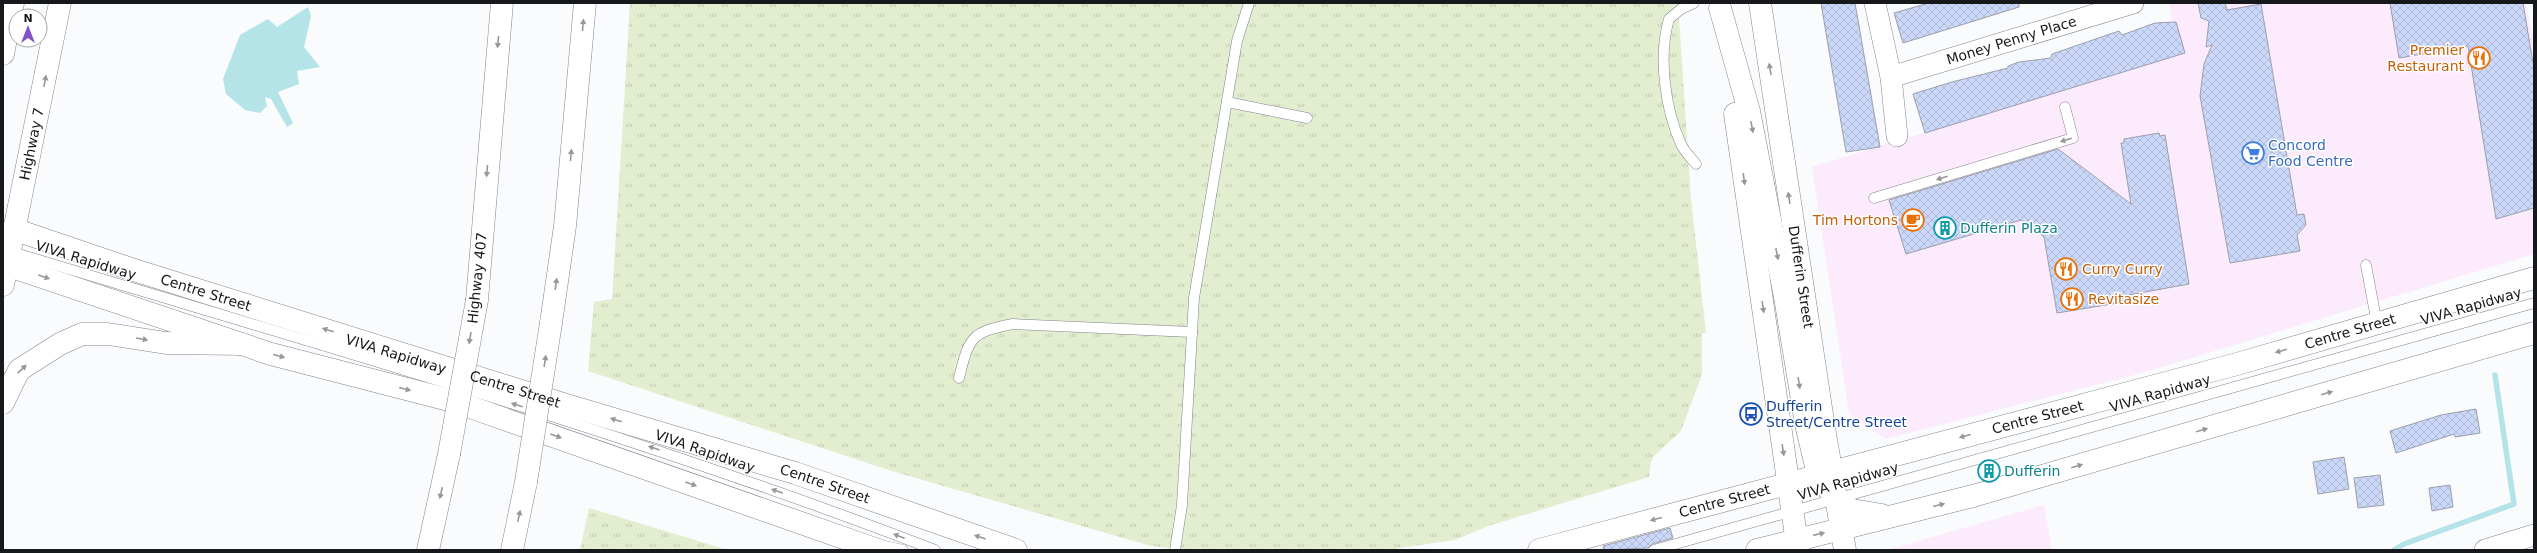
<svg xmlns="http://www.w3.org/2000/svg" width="2537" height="553" font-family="'DejaVu Sans',sans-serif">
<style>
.commercial{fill:#fcebfd}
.grass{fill:url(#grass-tufts)}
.water{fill:#b4e3e8}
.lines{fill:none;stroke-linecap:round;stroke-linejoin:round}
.stream{stroke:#b4e3e8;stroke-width:5.5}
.building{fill:url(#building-cross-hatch);stroke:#9b9faa}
.service-casing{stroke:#80848e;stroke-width:11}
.minor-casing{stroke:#80848e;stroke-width:22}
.secondary-casing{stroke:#80848e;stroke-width:23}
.primary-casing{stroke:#80848e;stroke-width:23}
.motorway-casing{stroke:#80848e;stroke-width:23}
.service{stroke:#fff;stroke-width:10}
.minor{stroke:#fff;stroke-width:21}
.secondary{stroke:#fff;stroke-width:22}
.primary{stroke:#fff;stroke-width:22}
.motorway{stroke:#fff;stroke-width:22}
.motorway-bridge-casing{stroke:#80848e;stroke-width:23;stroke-linecap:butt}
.motorway-bridge{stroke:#fff;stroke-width:22}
.oneway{fill:#979799}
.labels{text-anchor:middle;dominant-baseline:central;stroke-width:3;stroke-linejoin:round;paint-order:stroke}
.street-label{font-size:14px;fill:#17181c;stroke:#fff}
.food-label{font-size:14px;fill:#c56008;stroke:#fff;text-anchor:end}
.shop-label{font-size:14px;fill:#366cbe;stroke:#fff;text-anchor:start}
.culture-label{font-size:14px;fill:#0d838f;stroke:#fff;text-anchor:start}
.transit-label{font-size:14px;fill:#164399;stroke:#fff;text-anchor:start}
</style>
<defs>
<pattern id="grass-tufts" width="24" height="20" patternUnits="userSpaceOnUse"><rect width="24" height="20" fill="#e3edcf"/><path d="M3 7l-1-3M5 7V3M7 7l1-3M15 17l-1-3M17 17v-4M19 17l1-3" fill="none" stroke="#c2cab1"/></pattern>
<pattern id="building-cross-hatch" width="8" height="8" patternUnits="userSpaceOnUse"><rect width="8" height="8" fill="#ccd8fa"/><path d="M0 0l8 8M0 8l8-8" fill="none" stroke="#aeb9d6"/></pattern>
</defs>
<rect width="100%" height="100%" fill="#fafbfd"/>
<!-- commercial -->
<g class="commercial">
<polygon points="2169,3 2526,3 2534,44 2534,254 2142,373 1886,439 1849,413 1812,167 2092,81 2178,51"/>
<polygon points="2044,505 2052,550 1887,550"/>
</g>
<!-- grass -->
<g class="grass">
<polygon points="630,3 1678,3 1691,199 1706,333 1702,333 1702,374 1681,431 1655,455 1651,462 1649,477 1488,526 1455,540 1386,550 1189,550 1151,546 895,472 588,371 594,302 612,299"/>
<polygon points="589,508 728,550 580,550"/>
</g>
<!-- water -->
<polygon class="water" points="308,7 311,16 304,47 320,67 297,71 299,84 278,92 293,123 287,127 271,99 265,97 267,106 260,113 245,110 226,94 223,79 240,35 268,19 277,27"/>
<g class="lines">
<!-- stream -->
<polyline class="stream" points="2394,550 2404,544 2514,504 2495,375"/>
</g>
<!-- building -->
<g class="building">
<polygon points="1821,3 1855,3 1880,147 1846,152"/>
<polygon points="1929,3 2019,3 2019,7 1903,43 1894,13"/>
<polygon points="2198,3 2225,3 2227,10 2261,4 2297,215 2304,214 2306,225 2297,235 2300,251 2230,263 2200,96 2204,64 2212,45 2206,47 2209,21 2201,18"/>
<polygon points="2390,3 2523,3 2534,69 2534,208 2496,219 2468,46 2399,58"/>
<polygon points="2176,22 2185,53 1925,133 1913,94 1952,82 2008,68 2008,66 2019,62 2051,58 2052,54 2119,31 2122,35 2155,23"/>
<polygon points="2159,133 2160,136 2165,135 2189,284 2123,296 2124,302 2057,313 2044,237 2021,220 1906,254 1889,200 2058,149 2131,204 2121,143 2124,143 2124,139"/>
<polygon points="2476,409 2480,433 2455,437 2454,434 2396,453 2390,431 2441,415"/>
<polygon points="2344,457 2349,489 2318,494 2313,462"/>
<polygon points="2380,475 2384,505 2358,508 2354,478"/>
<polygon points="2450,485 2453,507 2432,511 2429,488"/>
<polygon points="1670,528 1673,538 1652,544 1648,548 1604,550 1603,546"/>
</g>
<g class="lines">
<!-- service casing -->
<g class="service-casing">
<g id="service">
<path d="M1694,3L1681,9L1669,19C1658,56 1665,109 1681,144C1684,151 1691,158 1696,164"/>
<polyline points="1227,102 1307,118"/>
<polyline points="1874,198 2073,138 2065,107"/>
<path d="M9,251C319,345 633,433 935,550"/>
<polyline points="2366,265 2377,324"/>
<path d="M959,378C969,337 971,332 1013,324L1192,332"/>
<polyline points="876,544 903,550"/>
<polyline points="1175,550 1182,505 1194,298 1237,41 1249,3"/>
<polyline points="1654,550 2534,303"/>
</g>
</g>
<!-- minor casing -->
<g class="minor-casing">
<g id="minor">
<polyline points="1875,3 1891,77 1897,136"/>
<path id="s1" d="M1891,77L2133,3"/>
<polyline points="2485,550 2534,535"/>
</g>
</g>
<!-- secondary casing -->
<g class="secondary-casing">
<g id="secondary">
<path id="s2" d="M1760,3L1824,428L1845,550"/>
<polyline points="1720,8 1749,111 1785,297 1806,424 1818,475 1836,499 1852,510 1882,515"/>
<polyline points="1735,114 1798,550"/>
<path id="s3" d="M13,229L134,270L563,404L795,473L1016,550"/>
<polyline points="3,264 271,354 453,401 878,550"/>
<path id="s4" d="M1539,550L2237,364L2534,278"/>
<polyline points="1757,550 1973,496 2534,333"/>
</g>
</g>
<!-- primary casing -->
<g class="primary-casing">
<g id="primary">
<polyline points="3,54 13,3"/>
<path id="s5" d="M3,285L60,3"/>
<polyline points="3,403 19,370 60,344 82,334 108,334 166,343 242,344"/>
</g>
</g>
<!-- motorway casing -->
<g class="motorway-casing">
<g id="motorway">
<polyline points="477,300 502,3"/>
<polyline points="551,323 565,226 585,3"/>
<polyline points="428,550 449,454"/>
<polyline points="512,550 526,482"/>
</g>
</g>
<!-- service -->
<use href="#service" class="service"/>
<!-- minor -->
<use href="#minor" class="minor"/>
<!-- secondary -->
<use href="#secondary" class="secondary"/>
<!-- primary -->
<use href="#primary" class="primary"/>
<!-- motorway -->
<use href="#motorway" class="motorway"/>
<!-- motorway-bridge casing -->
<g class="motorway-bridge-casing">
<g id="motorway-bridge">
<polyline points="449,454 477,300"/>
<polyline points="526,482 551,323"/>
</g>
</g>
<!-- motorway-bridge -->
<use href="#motorway-bridge" class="motorway-bridge"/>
</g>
<!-- one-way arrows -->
<defs><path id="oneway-solid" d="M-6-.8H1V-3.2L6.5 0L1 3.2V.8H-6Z"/></defs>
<g class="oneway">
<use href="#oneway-solid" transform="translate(583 25) rotate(-85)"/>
<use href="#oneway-solid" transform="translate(498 42) rotate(95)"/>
<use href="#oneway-solid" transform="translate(1770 69) rotate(-99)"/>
<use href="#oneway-solid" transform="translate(45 81) rotate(-79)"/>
<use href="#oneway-solid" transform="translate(1752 127) rotate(79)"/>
<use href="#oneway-solid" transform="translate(2066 140) rotate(163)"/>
<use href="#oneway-solid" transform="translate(571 155) rotate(-85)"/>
<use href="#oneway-solid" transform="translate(487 171) rotate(95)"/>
<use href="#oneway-solid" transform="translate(1942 178) rotate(163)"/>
<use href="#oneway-solid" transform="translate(1744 179) rotate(82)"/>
<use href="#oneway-solid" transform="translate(1789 198) rotate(-99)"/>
<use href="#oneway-solid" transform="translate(1777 254) rotate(79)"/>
<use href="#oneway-solid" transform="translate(44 277) rotate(19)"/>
<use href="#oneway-solid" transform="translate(556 284) rotate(-82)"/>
<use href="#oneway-solid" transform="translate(1763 307) rotate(82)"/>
<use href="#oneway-solid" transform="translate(328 330) rotate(-163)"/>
<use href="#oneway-solid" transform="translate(470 338) rotate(100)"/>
<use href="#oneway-solid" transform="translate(142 339) rotate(10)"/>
<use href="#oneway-solid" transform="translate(2281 351) rotate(164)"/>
<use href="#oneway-solid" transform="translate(279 356) rotate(15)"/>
<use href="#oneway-solid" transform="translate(545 361) rotate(-81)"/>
<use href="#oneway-solid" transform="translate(22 369) rotate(-43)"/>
<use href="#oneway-solid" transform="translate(1799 383) rotate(81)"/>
<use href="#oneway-solid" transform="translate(405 389) rotate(15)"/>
<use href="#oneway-solid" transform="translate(2327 393) rotate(-16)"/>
<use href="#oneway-solid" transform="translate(517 405) rotate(-163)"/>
<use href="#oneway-solid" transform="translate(616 420) rotate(-163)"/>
<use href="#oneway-solid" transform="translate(2202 430) rotate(-16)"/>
<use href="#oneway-solid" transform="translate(556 436) rotate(20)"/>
<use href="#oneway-solid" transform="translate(1965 436) rotate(165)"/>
<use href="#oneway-solid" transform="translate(654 448) rotate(-161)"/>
<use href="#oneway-solid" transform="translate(1783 450) rotate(81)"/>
<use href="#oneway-solid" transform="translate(2077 466) rotate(-16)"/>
<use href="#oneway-solid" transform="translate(691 484) rotate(20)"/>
<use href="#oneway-solid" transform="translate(777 491) rotate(-161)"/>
<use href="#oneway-solid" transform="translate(441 493) rotate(102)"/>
<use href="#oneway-solid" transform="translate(1939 505) rotate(-14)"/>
<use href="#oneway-solid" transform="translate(519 516) rotate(-78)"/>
<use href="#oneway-solid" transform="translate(1656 519) rotate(165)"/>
<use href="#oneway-solid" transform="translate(1819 534) rotate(-13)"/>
<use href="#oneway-solid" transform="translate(899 536) rotate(-159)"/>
<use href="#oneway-solid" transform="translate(980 537) rotate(-161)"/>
</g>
<!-- icons -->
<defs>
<g id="restaurant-ring" transform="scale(1.15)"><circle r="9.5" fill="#fff" stroke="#e8710a" stroke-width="1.5"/><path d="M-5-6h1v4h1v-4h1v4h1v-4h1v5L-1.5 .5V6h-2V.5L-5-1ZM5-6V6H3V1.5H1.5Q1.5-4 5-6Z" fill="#e8710a"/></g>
<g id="supermarket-ring" transform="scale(1.15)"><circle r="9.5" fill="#fff" stroke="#3f7fe0" stroke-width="1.5"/><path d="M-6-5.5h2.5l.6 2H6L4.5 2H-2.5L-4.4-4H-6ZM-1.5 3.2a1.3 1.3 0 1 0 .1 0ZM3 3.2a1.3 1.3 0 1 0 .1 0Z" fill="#3f7fe0"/></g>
<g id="cafe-ring" transform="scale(1.15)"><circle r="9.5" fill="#fff" stroke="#e8710a" stroke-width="1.5"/><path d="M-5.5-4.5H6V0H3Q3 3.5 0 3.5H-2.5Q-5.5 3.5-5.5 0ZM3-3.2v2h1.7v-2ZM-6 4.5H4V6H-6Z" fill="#e8710a"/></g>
<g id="building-ring" transform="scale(1.15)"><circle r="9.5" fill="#fff" stroke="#0f9aa8" stroke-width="1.5"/><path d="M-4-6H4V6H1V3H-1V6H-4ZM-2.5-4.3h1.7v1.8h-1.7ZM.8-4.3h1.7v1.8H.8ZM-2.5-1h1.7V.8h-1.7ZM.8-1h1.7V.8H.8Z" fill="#0f9aa8"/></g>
<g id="bus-ring" transform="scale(1.15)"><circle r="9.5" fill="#fff" stroke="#1a4fb4" stroke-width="1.5"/><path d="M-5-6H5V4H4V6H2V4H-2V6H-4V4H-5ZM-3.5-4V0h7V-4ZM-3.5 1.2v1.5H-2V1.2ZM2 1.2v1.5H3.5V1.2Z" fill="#1a4fb4"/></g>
</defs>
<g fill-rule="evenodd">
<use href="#restaurant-ring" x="2479" y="58"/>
<use href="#supermarket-ring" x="2253" y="153"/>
<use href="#cafe-ring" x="1913" y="220"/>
<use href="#building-ring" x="1945" y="228"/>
<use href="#restaurant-ring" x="2066" y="269"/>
<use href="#restaurant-ring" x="2072" y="299"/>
<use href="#bus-ring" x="1751" y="414"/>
<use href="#building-ring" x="1989" y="471"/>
</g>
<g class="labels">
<!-- street labels -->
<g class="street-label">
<text stroke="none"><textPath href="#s1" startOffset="126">Money Penny Place</textPath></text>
<text stroke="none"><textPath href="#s5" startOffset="144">Highway 7</textPath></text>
<text transform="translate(86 260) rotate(17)">VIVA Rapidway</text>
<text stroke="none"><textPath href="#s2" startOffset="277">Dufferin Street</textPath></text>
<text transform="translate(477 278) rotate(-84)">Highway 407</text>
<text stroke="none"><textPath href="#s3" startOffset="203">Centre Street</textPath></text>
<text transform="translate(2471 306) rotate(-16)">VIVA Rapidway</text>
<text stroke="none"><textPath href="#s4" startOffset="840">Centre Street</textPath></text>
<text transform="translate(396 354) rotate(17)">VIVA Rapidway</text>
<text stroke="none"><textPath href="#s3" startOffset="527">Centre Street</textPath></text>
<text transform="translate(2160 393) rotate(-16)">VIVA Rapidway</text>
<text stroke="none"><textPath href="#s4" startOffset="516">Centre Street</textPath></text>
<text transform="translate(705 451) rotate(19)">VIVA Rapidway</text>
<text transform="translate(1848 481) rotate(-16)">VIVA Rapidway</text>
<text stroke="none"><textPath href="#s3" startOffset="851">Centre Street</textPath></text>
<text stroke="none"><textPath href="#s4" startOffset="192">Centre Street</textPath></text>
</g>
<!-- food labels -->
<g class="food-label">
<text x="2464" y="50">Premier<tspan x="2464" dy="16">Restaurant</tspan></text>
<text x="1898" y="220">Tim Hortons</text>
<text x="2082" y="269" text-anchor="start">Curry Curry</text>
<text x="2088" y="299" text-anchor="start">Revitasize</text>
</g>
<!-- shop labels -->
<g class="shop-label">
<text x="2268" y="145">Concord<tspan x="2268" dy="16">Food Centre</tspan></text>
</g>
<!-- culture labels -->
<g class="culture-label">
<text x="1960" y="228">Dufferin Plaza</text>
<text x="2004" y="471">Dufferin</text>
</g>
<!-- transit labels -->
<g class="transit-label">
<text x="1766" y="406">Dufferin<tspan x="1766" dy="16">Street/Centre Street</tspan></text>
</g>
</g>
<!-- border -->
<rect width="2537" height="553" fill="none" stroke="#17181c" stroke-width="8"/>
<!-- north arrow -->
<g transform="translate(28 28)"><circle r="19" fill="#ffffff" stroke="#a2a3a4"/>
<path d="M0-3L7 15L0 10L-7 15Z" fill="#8350c8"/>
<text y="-6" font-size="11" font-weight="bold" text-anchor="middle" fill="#17181c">N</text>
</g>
</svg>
